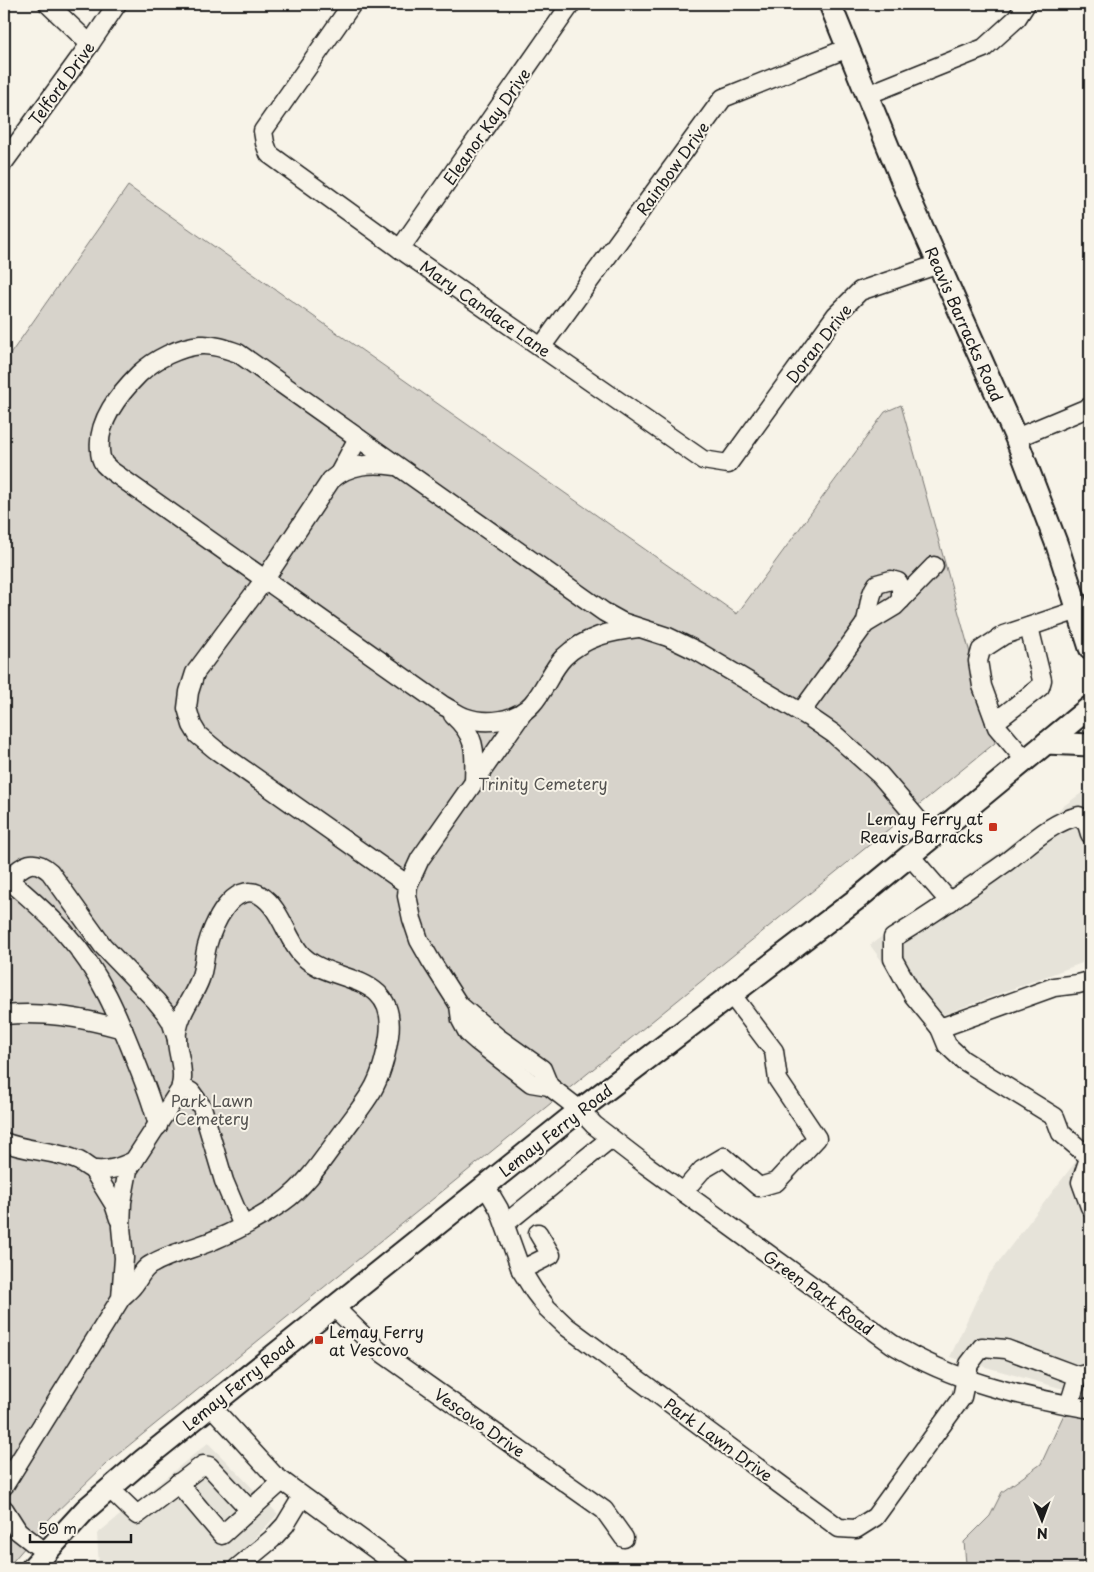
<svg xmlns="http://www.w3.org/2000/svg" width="1094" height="1572" font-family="'Playpen Sans',sans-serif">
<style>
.built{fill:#e6e3d9}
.green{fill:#d7d3cb;stroke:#7a7874}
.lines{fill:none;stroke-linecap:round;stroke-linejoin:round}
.minor-casing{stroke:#1c1c1c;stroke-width:21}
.major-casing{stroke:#1c1c1c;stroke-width:25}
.minor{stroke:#f7f3e8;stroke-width:18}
.major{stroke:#f7f3e8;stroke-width:21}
.poi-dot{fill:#c8321e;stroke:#f7f3e8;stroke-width:2}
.labels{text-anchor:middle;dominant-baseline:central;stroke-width:4;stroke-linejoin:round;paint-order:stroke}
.street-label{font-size:16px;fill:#1c1c1c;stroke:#f7f3e8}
.park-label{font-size:16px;fill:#545351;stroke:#f7f3e8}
.poi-label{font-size:16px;fill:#1c1c1c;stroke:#f7f3e8;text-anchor:end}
</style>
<rect width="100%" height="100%" fill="#f7f3e8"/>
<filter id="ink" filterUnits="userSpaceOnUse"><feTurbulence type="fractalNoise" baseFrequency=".02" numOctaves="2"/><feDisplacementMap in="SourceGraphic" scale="10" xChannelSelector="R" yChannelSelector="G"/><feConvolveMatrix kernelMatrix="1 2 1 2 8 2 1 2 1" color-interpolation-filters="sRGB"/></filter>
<g filter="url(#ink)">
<!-- built -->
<g class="built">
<polygon points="1090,787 1090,960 926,1021 870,945"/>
<polygon points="1090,1143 1090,1391 1060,1388 950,1357 987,1277"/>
<polygon points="208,1443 278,1514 226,1568 99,1568 97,1534"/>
</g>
<!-- green -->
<g class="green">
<polygon points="128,186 737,614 885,412 901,405 995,743 106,1464 51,1517 7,1568 4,1568 4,363"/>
<polygon points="1065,1412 1090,1416 1090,1568 976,1568 966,1563 964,1542 990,1516 1002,1492 1041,1464"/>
</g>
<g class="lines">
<!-- minor casing -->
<g class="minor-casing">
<g id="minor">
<polyline points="48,4 90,44"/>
<polyline points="352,4 263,131 265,143 269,154 400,249 703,460 728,464 836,315 860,291 939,264"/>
<polyline points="867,95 984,48 1017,18 1026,4"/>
<polyline points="4,162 90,44 117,4"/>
<polyline points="400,249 571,4"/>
<polyline points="542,346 723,98 848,48"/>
<polyline points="1016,438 1090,407"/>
<path d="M396,466C372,463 350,463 331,480L265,579L195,673L189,692L187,708L192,725L198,735L216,750L408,885"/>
<polyline points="340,472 358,438"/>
<path d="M865,624C870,610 868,596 877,584L891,580L898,582L901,588V600"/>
<path d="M638,628C611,631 585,637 564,657C551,670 545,690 532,704C516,722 485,725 464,717C457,714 450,709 444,706L113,472C110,470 107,467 104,464C102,461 100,455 100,450C97,421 119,394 139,374C155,359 179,347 201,345C213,344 227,349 238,353L604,612L622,622L668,637L697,651L812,719L834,734L880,775L933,837"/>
<polyline points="524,711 420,859 408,885 407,896 412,919 419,940 431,961 459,1005 497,1037 542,1069 549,1086"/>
<polyline points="801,712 865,624 895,606 934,566"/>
<path d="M453,715C477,737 475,751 474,782"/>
<polyline points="995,722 1040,687 1042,680 1029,627"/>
<polyline points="1026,761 997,727 982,686 978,661 981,650 1004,635 1078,610"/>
<path d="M1090,834L1087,824L1079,816C1050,822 1028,846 1005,863C968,889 932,915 893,938V959L913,995L940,1028L1054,987L1078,984L1090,981"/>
<polyline points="910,856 950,902"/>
<path d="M4,878L8,879C28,897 49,914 66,934C100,971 119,1018 137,1064C145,1084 153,1104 158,1126"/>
<path d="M8,879C23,866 32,856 50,872L103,946L156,1001L165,1012L171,1021L177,1039"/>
<path d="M459,1005L461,1020L468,1033L477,1041L531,1083L549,1086L580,1110L594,1125L646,1165L892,1344C954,1382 1020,1396 1090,1409"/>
<path d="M4,1015C45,1011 83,1018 123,1029"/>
<polyline points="940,1028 947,1045 963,1060 1055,1117 1061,1133 1089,1157"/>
<polyline points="181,1086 191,1092 202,1107 224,1181 243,1226"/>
<path d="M4,1142C28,1152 55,1150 79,1161C85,1164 90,1170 96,1170C111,1171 120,1167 134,1161"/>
<polyline points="1090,1155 1081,1182 1090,1207"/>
<polyline points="93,1170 114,1204 119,1219"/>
<polyline points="485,1185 499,1209 521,1270 534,1291 547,1308 567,1327 839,1528 856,1529 875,1517 962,1397 969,1364 982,1347 1006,1349 1078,1376"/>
<polyline points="683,1192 702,1170 724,1157 759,1187 776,1182 817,1138 778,1080 774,1051 731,994"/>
<polyline points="505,1224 611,1138"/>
<polyline points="521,1270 551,1255 538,1233"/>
<polyline points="333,1306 378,1350 604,1510 624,1538"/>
<polyline points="210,1405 274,1475 401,1568"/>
<polyline points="1069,1405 1078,1376 1090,1373"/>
<polyline points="178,1483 222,1535 282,1481"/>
<path d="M4,1486L121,1298C125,1294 130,1290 133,1286C139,1279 143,1268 152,1264C170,1253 194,1249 214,1240C238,1230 262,1217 283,1202C308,1184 325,1156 343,1132C352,1119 363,1106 372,1091C382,1074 386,1056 389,1036C398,969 328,986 300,953C286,936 280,907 260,895C233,880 212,926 207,946C204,957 204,969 200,979C193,998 181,1009 177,1032C175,1048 183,1062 182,1078C182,1082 181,1086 180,1090L128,1170L122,1202L121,1227L124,1258L121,1298"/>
<polyline points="109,1488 137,1515 203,1465 209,1466 250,1510"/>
<polyline points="4,1509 18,1531 45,1552"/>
<polyline points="237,1568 272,1539 285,1525 302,1497"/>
</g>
</g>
<!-- major casing -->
<g class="major-casing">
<g id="major">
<polyline points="830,4 907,193 1016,438 1057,545 1090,648"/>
<polyline points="1046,743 1090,745"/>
<polyline points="32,1568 86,1509 142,1461 580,1110 862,895 1090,707"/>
</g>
</g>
<!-- minor -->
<use href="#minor" class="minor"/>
<!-- major -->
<use href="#major" class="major"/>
</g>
</g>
<!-- markers -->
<g class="poi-dot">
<rect x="988" y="822" width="10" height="10" rx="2.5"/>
<rect x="314" y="1335" width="10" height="10" rx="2.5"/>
</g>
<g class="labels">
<!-- street labels -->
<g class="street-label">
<text transform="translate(61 83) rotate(-54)">Telford Drive</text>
<text transform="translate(486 126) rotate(-55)">Eleanor Kay Drive</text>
<text transform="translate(672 168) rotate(-54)">Rainbow Drive</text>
<text transform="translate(486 308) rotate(35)">Mary Candace Lane</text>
<text transform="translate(965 324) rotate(66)">Reavis Barracks Road</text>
<text transform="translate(818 343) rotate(-52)">Doran Drive</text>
<text transform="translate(555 1130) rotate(-38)">Lemay Ferry Road</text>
<text transform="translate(819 1292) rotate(36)">Green Park Road</text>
<text transform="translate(238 1383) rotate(-39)">Lemay Ferry Road</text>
<text transform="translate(480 1422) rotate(35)">Vescovo Drive</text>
<text transform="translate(719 1439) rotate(36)">Park Lawn Drive</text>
</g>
<!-- park labels -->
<g class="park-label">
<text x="543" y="783">Trinity Cemetery</text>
<text x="212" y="1100">Park Lawn<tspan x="212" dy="18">Cemetery</tspan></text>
</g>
<!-- poi labels -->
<g class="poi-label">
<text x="983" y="818">Lemay Ferry at<tspan x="983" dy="18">Reavis Barracks</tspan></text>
<text x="329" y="1331" text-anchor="start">Lemay Ferry<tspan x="329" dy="18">at Vescovo</tspan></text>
</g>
</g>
<!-- margin -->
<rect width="1094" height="1572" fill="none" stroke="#f7f3e8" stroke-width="20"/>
<rect x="10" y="10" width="1074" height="1552" fill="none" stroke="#1c1c1c" stroke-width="2" filter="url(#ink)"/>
<!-- north arrow -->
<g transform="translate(1042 1520) rotate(179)" stroke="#f7f3e8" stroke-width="4" paint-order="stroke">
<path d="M0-4L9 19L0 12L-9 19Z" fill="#1c1c1c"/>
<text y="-8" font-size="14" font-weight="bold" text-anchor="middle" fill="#1c1c1c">N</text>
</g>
<!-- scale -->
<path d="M30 1534v8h101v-8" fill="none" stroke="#1c1c1c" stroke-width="2.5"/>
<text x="38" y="1534" font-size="15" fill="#1c1c1c" stroke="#f7f3e8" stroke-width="4" paint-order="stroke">50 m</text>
</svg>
